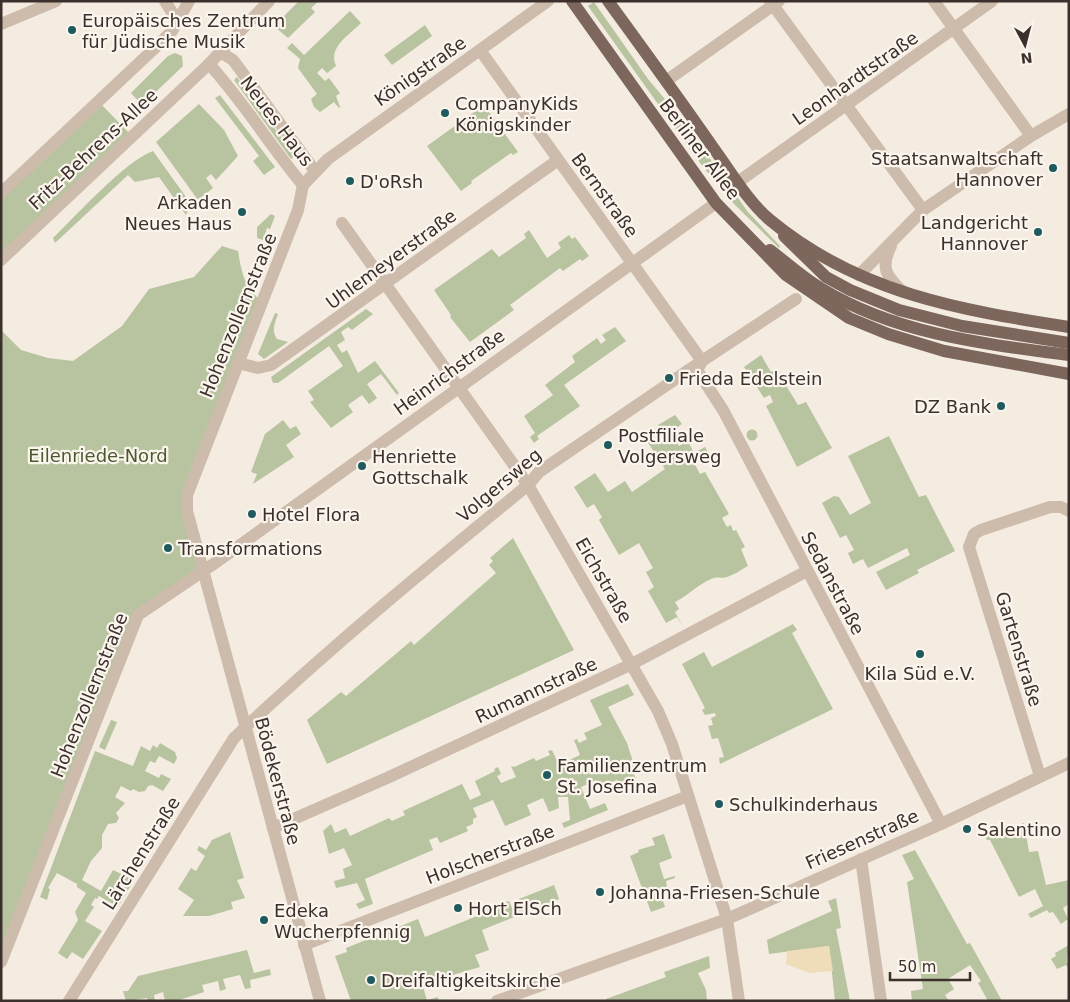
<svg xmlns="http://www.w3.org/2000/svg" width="1070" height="1002" font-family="'DejaVu Sans',sans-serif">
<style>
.green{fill:#b8c4a0}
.sand{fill:#efdcb8}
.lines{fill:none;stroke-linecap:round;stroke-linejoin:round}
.minor{stroke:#cdbbac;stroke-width:12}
.major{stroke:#7d675c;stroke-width:12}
.poi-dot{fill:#1f5a5e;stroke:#fbf5ee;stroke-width:2}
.labels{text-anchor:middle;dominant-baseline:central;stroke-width:4.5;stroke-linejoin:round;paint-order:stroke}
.poi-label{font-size:18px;fill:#3b302b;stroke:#fbf5ee;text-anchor:start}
.street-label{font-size:18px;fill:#3b302b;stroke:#fbf5ee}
.park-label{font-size:18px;fill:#4a5a2e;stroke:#fbf5ee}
</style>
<rect width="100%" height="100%" fill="#f4ebe1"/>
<!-- green -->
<g class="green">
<polygon points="299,1 319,1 311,8 315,12 288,38 274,26"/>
<polygon points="594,2 648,79 680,117 748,212 780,246 779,248 735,205 703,167 588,6"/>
<path d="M350,11L361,23C348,36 328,47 336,66L327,73L322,68L317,73L325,81L329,78L340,93L336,96L340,107L339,108L334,102L320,112L314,107L311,99L317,94L298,68L300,59L287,48L292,43L304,55Z"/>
<polygon points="425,25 432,36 392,65 384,55"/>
<polygon points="175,53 182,56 183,66 142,105 131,93 168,56"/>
<polygon points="237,77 295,156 291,159 234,80"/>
<polygon points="220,95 275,167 264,175 253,161 259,156 215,98"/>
<polygon points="98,101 132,136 1,260 1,193"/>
<polygon points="199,104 224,130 238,156 216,180 211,174 206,178 213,188 198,200 156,142"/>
<polygon points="484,105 518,152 513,155 511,153 471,181 472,183 461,191 427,146"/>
<path d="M153,151L191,204L186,215L159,177L135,182L128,175L55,243L53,238C78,214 124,162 153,151Z"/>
<polygon points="271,214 275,216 270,229 267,228 263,240 257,238 257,227"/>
<polygon points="529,230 547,258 561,248 558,243 569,235 572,239 575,237 589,256 582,261 580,259 563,271 560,268 510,305 514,310 470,342 450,317 451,315 434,290 492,249 499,257 526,238 524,234"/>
<path d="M222,246L238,251C242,275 244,285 262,302L187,495L203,570L138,615L1,962V330L21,350L48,358L73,361L122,326L149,289L194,277Z"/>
<polygon points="366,309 373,314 352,330 348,327 341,332 345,340 337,345 342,353 347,350 358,373 375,361 399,393 397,395 381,374 367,384 377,398 369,404 362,395 348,405 353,412 331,428 310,402 314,400 308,391 343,366 329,346 278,383 273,383 271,377"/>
<path d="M275,313L278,314C275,323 271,330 277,339L288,342L264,359L258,354Z"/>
<polygon points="615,327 626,341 564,385 580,406 537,436 539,439 534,443 530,437 535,433 524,416 553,395 545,385 575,362 572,356 597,338 601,344 606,340 602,335"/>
<polygon points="761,355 771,372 776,369 798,405 806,402 832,448 797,467 766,406 773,402 770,395 764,398 744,367"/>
<path d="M675,415L682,424L670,432L679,446L688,441L694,453L705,447L708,452L693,461L700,474L705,472L729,514L722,518L727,527L731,525L733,531L736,530L745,547L741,549L748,566C742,569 734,575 727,577C722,579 717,576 711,579C697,585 689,595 675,602L679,609L675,612L683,627L677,617L666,623L648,591L654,587L646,572L653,568L639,543L619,555L599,520L602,517L594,504L587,508L574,487L595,473L608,492L625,481L632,492L665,469L641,432L643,431L651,442L663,433L658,425Z"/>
<polygon points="283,420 290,429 296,426 301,434 286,445 294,457 253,484 257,474 251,472 265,434"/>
<circle cx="752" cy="435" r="5.5"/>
<polygon points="889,436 919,497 926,495 955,551 917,570 919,573 886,590 876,572 910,555 907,548 868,568 863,559 853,564 848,553 854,550 846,535 840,538 822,503 834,496 839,497 850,515 871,503 848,456"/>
<polygon points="513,538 574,650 327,764 307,720 341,692 346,696 411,641 414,645 496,573 489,565 493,561 490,558"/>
<polygon points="793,624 797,630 792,633 833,709 720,764 719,758 724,757 718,738 712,739 708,726 713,725 711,718 716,716 715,713 705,715 702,710 705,708 682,664 704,652 712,667"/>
<polygon points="628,684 634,695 608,707 627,743 635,768 632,769 636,779 618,783 617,780 599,787 596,780 581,787 590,809 605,803 608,810 564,828 562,823 570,820 568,797 558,797 559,808 549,812 543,798 527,805 531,815 505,826 493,800 473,808 477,817 473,819 473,824 466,827 468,831 440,843 437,837 429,840 433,850 365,879 373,904 359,909 356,904 365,900 357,883 336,888 334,881 345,878 343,869 352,865 344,848 329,854 323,831 331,824 335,833 346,828 350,836 389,818 392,821 405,815 403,811 462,784 470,800 481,795 475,781 495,771 494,769 498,767 501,774 497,776 501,783 516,777 511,766 514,767 534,758 536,761 550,755 548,751 552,750 559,765 580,755 574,740 577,739 579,743 587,739 584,733 602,725 590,700"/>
<polygon points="111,720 117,722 105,750 99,747"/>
<polygon points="160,743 175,752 177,758 174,764 159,756 155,763 150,761 145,771 159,778 161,774 171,779 163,791 152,785 148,786 145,791 139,792 133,789 131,791 121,786 115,797 125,803 116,813 119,818 116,823 108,824 102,835 102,848 91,861 82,880 101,891 113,870 134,880 118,907 99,896 97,899 95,898 91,905 94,907 85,921 102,931 83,959 72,952 67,959 58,953 78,920 75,912 86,893 77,887 77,884 57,873 48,888 50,889 47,900 40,897 95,751 133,766 141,746 150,751 153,745 157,748"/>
<polygon points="1024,823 1029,852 1038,851 1046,885 1069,880 1069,904 1063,908 1068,919 1061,924 1053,912 1049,913 1047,910 1031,918 1028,914 1043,906 1035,889 1019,897 990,840 987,840 983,832 996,825 1000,832"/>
<polygon points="230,832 244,878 237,880 245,898 231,902 233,909 209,916 183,916 194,900 178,889 191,868 196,871 205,856 197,850 199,846 206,850 212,840"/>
<polygon points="664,834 672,858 659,863 664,879 675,876 675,878 666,881 667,887 659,890 665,907 651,912 630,856 639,852 638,850 655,845 652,838"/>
<polygon points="915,850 967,944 970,943 1002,1001 988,1001 978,983 981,981 970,965 948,979 954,989 945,995 949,1001 912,1001 911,991 923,989 907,882 914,879 902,855"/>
<polygon points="554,885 559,899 482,930 489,950 475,955 480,967 422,984 427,1000 438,997 439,1001 351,1001 335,956 347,952 346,948 418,919 425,937 487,912 487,910 509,901 512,908 521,905 519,899"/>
<polygon points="836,898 841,928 836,929 850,1001 835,1001 829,946 769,954 767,940 832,911 828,901"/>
<polygon points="1069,945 1067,960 1069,969 1066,965 1057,969 1051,959 1056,956 1055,953"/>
<polygon points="247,950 254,973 270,969 271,975 250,980 251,988 245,989 240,975 223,979 226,989 220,991 218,981 202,985 204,992 176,1001 165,1001 163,992 154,995 155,1001 148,1001 147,998 126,1001 123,991 128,991 138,976"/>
<polygon points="709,956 710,968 698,973 706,990 707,1001 606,1001 606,999 666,977 664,972"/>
</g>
<!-- sand -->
<polygon class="sand" points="829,946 833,971 810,973 786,964 787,951"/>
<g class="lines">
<!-- minor -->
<g class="minor">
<polyline points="165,1 173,14 175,24"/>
<polyline points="770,1 923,210"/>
<polyline points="934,1 1031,136"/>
<polyline points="1,24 56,1"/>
<polyline points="480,50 702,361"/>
<polyline points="220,52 233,60 315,171"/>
<path d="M209,64C244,102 270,146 303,185"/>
<polyline points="666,81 779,1"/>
<polyline points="738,182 992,1"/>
<polyline points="1,193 158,45 172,31 189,1"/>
<polyline points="342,223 528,485 658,711 672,744 727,919 739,1001"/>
<path d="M891,246C880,268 886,276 903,292"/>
<polyline points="1,260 209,64 269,1"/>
<polyline points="859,275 923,210 1031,136 1069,114"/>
<polyline points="702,361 697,370 723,410 941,824"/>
<polyline points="238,363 258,368 271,365 558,160"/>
<polyline points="1040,776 969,547 974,534 981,530 1050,507 1061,507 1069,511"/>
<polyline points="273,828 387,778 632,664 807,571"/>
<polyline points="861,859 881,1001"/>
<polyline points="304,945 688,796"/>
<polyline points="1,962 138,615 218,561 716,203"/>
<path d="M69,1001L234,738C328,649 428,567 528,485L539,472L702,361L796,299"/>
<polyline points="320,1001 187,511 187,495 298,210 303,185 328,159 548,1"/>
<polyline points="497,1001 727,919 941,824 1069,763"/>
</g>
<!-- major -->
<g class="major">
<polyline points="572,1 716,203 786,275 849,318 888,334 944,351 1069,374"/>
<path d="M608,1C643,49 678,97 712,146C729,169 748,202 770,220C858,293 960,310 1069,327"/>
<polyline points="784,236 826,277 850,290 899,310 962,326 1069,343"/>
<path d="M770,250C787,263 803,278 822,289C896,334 984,344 1069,355"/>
</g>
</g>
<!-- markers -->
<g class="poi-dot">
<circle cx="72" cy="30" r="5"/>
<circle cx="445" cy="113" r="5"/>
<circle cx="1053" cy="168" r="5"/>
<circle cx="350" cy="181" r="5"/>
<circle cx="242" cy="212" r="5"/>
<circle cx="1038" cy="232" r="5"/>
<circle cx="669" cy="378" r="5"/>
<circle cx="1001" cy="406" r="5"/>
<circle cx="608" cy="445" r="5"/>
<circle cx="362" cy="466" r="5"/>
<circle cx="252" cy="514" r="5"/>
<circle cx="168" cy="548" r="5"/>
<circle cx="920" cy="654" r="5"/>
<circle cx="547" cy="775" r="5"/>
<circle cx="719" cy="804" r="5"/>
<circle cx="967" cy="829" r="5"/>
<circle cx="600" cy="892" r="5"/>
<circle cx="458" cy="908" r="5"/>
<circle cx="264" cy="920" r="5"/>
<circle cx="371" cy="980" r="5"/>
</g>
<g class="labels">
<!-- poi labels -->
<g class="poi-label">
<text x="82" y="20">Europäisches Zentrum<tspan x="82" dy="21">für Jüdische Musik</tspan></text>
<text x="455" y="103">CompanyKids<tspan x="455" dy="21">Königskinder</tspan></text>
<text x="1043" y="158" text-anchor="end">Staatsanwaltschaft<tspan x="1043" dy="21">Hannover</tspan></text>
<text x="360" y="181">D'oRsh</text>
<text x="232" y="202" text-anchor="end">Arkaden<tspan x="232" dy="21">Neues Haus</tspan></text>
<text x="1028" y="222" text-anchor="end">Landgericht<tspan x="1028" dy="21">Hannover</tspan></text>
<text x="679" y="378">Frieda Edelstein</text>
<text x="991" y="406" text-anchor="end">DZ Bank</text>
<text x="618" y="435">Postfiliale<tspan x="618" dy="21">Volgersweg</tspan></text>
<text x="372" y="456">Henriette<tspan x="372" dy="21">Gottschalk</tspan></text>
<text x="262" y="514">Hotel Flora</text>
<text x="178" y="548">Transformations</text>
<text x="920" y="673" text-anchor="middle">Kila Süd e.V.</text>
<text x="557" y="765">Familienzentrum<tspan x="557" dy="21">St. Josefina</tspan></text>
<text x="729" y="804">Schulkinderhaus</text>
<text x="977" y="829">Salentino</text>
<text x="610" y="892">Johanna-Friesen-Schule</text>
<text x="468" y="908">Hort ElSch</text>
<text x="274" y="910">Edeka<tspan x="274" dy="21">Wucherpfennig</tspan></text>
<text x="381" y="980">Dreifaltigkeitskirche</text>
</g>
<!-- street labels -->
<g class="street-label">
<text transform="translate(420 71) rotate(-35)">Königstraße</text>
<text transform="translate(855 78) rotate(-35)">Leonhardtstraße</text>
<text transform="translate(277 121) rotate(53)">Neues Haus</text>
<text transform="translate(93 149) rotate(-43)">Fritz-Behrens-Allee</text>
<text transform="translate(700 149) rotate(53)">Berliner Allee</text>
<text transform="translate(605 195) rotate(54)">Bernstraße</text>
<text transform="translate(391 259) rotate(-36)">Uhlemeyerstraße</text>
<text transform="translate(238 315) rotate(-68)">Hohenzollernstraße</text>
<text transform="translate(449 372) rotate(-36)">Heinrichstraße</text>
<text transform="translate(499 485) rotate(-40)">Volgersweg</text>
<text transform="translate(604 580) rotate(60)">Eichstraße</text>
<text transform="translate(833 583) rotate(62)">Sedanstraße</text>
<text transform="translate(1019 649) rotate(73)">Gartenstraße</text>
<text transform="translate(536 690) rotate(-25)">Rumannstraße</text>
<text transform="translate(89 695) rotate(-68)">Hohenzollernstraße</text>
<text transform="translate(278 781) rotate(75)">Bödekerstraße</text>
<text transform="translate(862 839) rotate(-24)">Friesenstraße</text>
<text transform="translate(141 853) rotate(-58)">Lärchenstraße</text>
<text transform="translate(490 854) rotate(-21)">Holscherstraße</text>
</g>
<!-- park labels -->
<g class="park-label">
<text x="98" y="455">Eilenriede-Nord</text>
</g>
</g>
<!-- border -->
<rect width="1070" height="1002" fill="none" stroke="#3b302b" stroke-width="5"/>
<!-- north arrow -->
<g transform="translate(1025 45) rotate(173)" stroke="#fbf5ee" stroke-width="4" paint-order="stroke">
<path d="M0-4L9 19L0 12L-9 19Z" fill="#3b302b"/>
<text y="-8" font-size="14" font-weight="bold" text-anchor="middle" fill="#3b302b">N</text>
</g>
<!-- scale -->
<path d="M890 972v8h80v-8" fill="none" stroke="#3b302b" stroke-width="2.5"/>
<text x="898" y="972" font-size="15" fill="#3b302b" stroke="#fbf5ee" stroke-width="4" paint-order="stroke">50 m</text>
</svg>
